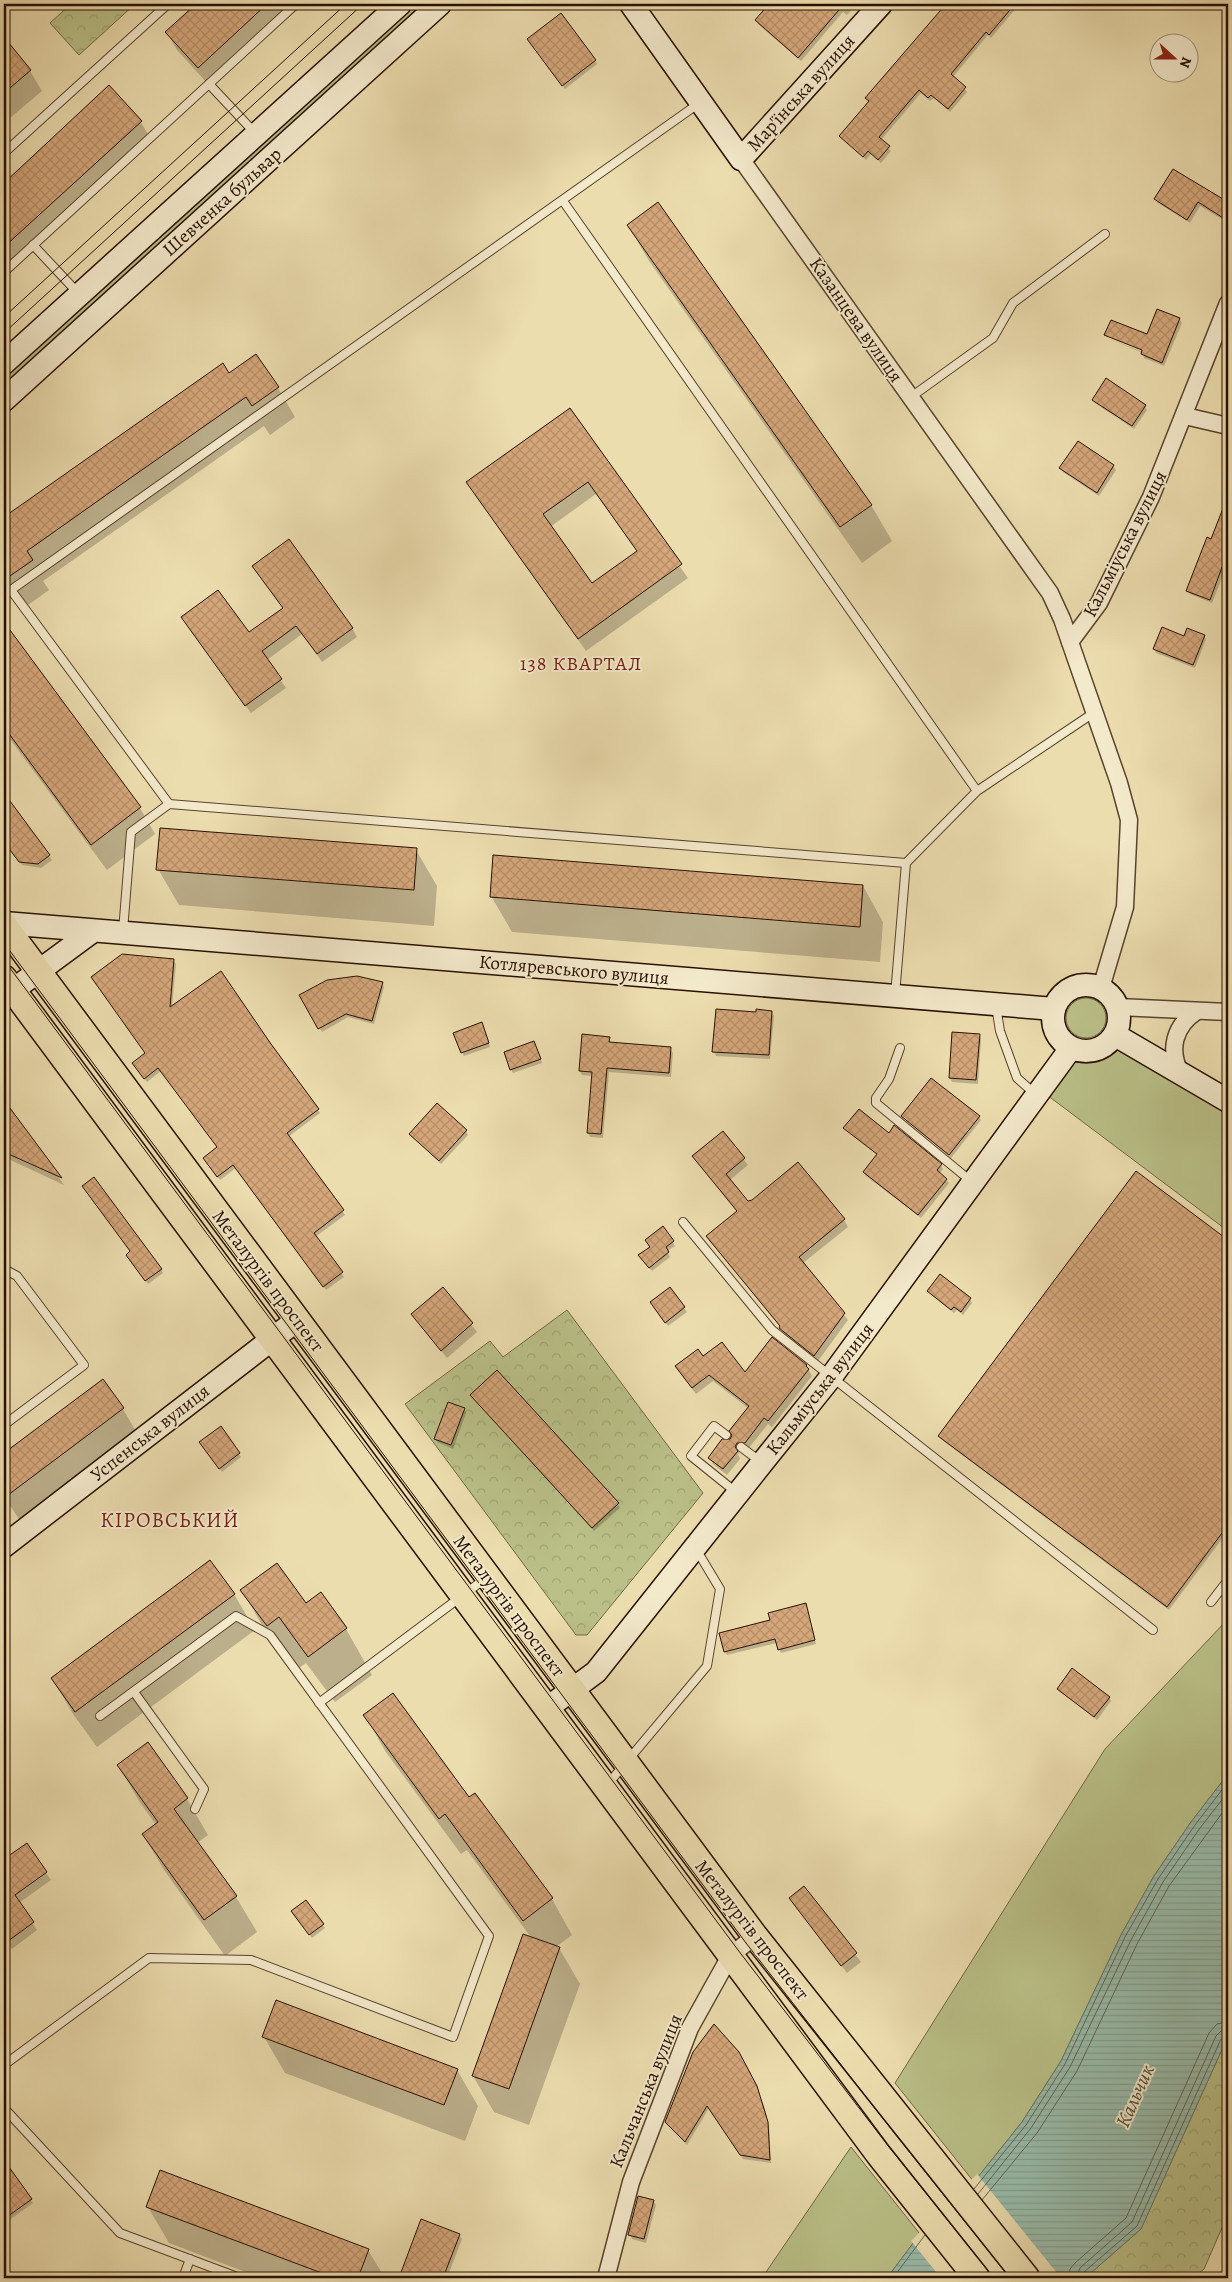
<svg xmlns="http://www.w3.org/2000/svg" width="1232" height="2282" font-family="Alegreya,serif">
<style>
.grass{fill:#bac088;stroke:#716844}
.forest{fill:url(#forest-crowns);stroke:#716844}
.water{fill:url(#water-rules);stroke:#6c7767}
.pier{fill:#ecddaf}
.shadow{fill:#0003;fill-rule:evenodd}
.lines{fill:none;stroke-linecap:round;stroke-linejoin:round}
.shore{stroke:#606656;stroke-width:1}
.building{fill:url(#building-cross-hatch);stroke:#281000;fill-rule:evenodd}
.lane-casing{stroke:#59432c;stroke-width:10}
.street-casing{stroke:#59432c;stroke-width:19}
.secondary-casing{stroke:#281000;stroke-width:25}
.primary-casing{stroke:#281000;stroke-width:28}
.lane{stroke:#f3e9cb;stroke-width:8}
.street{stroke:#f3e9cb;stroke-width:16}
.secondary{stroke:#f3e9cb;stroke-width:22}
.primary{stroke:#ecddaf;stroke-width:25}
.tram{stroke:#281000;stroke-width:1}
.labels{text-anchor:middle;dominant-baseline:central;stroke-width:4;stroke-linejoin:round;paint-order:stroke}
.street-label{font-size:19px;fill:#281000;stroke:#f3e9cb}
.neighbourhood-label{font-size:20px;letter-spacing:1px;fill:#7a1f14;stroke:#f3e9cb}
.water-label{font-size:20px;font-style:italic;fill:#504c3c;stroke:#f3e9cb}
.quarter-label{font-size:21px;letter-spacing:1px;fill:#7a1f14;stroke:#f3e9cb}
</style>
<defs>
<pattern id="forest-crowns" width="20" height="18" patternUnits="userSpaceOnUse" patternTransform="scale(1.25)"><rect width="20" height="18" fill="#bac088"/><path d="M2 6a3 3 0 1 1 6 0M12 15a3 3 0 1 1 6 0" fill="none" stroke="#a0a474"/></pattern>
<pattern id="water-rules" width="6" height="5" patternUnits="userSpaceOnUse" patternTransform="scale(1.25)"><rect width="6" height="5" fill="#99bcab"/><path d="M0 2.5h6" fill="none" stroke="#84a191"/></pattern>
<pattern id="building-cross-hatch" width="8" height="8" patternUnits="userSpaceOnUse" patternTransform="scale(1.25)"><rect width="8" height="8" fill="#d4a67a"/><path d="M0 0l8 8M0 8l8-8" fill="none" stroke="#b68e68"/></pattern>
</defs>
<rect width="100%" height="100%" fill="#ecddaf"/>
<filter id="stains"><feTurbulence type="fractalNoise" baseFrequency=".004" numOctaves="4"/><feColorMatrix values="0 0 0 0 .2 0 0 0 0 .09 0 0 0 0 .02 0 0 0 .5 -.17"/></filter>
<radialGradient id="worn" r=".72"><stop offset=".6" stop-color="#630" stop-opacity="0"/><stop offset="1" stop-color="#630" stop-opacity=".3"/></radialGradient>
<!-- grass -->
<g class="grass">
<polygon points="413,4 427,4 4,388 4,375"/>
<circle cx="1086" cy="1018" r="20"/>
<path d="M1120,1048L1228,1111V1231L1047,1095L1072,1061C1091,1066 1106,1062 1120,1048Z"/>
<polygon points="1228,1619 1228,1774 1191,1822 1154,1876 1121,1935 1061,2061 1022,2122 974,2182 895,2083 1105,1749"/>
<polygon points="851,2147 920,2234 887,2278 762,2278"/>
</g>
<!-- forest -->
<g class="forest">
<polygon points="71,4 135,4 79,55 50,23"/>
<polygon points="567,1310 703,1493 587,1635 576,1635 405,1404 490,1341 503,1357"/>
<polygon points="1228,2036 1228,2214 1204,2269 1193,2278 1085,2278 1141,2229"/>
</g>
<!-- water -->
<polygon class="water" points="1228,1774 1228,2036 1141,2229 1085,2278 887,2278 920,2234 974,2182 1022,2122 1061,2061 1121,1935 1154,1876 1191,1822"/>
<!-- pier -->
<polygon class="pier" points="977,2174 1061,2278 941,2278 911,2241"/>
<!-- shadow -->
<g class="shadow">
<polygon points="198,4 296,4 208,84 177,50 167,33"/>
<polygon points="762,4 857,4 847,15 843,12 801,61 758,24 756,20 766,9"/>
<polygon points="948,4 978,4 984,9 988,4 1026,4 1022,8 1018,6 991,38 988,35 953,77 967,92 950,112 934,98 930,101 921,93 881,140 891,151 881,163 871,154 866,160 841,136 870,102 867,98 933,23"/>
<polygon points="4,39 30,71 42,91 4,123"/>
<polygon points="531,43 595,61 597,64 565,89"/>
<polygon points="109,87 140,121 151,139 4,274 4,184"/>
<polygon points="1173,170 1228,204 1227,222 1200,206 1190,223 1158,203 1155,199"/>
<polygon points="628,225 871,505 892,541 862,563 649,261"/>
<polygon points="1157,310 1179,319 1182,323 1164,366 1144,358 1143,353 1107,338 1148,354 1149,351 1107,335 1107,338 1106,335 1111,321 1148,335"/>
<polygon points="229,374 278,388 295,417 270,435 264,426 126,523 43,581 49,590 24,608 4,579 4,533"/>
<polygon points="1093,400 1145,406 1147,410 1134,429 1095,403"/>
<path d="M570,410L688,578L586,651L476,495ZM596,494L638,552L591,585L550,527Z"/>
<polygon points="1078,443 1113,466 1116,470 1099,496 1063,472 1061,468"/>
<polygon points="1228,451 1228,475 1224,471"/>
<polygon points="1228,498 1228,563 1212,603 1190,594 1188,591 1212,540"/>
<polygon points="284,608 352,628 357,637 322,662 302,634 267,660 286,688 251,713 188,626 248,634"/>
<polygon points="4,624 140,808 155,834 107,870 4,731"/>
<polygon points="1204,636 1206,639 1195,668 1156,653 1154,649"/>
<polygon points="4,795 52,860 41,868 22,865 4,841"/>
<polygon points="416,850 437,886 434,926 179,905 158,869"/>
<polygon points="863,886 883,922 880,962 512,932 491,896"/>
<polygon points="173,960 176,964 172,1008 270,1045 320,1113 288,1137 345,1215 315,1237 344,1277 326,1290 236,1168 220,1180 207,1162 219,1148 161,1071 147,1082 136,1067 146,1054"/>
<polygon points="382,983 384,987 374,1024 348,1017 322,1032 301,996"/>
<polygon points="772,1012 774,1016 770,1059 716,1056 714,1052 757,1014"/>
<polygon points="484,1028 490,1047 464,1056 462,1052"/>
<polygon points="979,1035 981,1039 978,1084 952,1082 950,1078"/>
<polygon points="609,1038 611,1044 670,1049 673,1053 671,1077 609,1072 603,1138 590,1137 588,1133 593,1076 582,1075 580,1071"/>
<polygon points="536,1046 542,1063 513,1073 511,1070"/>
<polygon points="4,1102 60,1179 64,1185 4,1157"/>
<polygon points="903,1117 979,1117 981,1120 951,1158"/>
<polygon points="845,1128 889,1134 941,1165 943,1169 939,1174 949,1183 921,1218 866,1176 864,1172 877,1155"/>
<polygon points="466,1131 468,1135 441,1164 411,1134"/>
<polygon points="723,1133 748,1165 730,1180 748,1202 753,1201 844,1220 848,1227 803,1263 848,1320 818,1361 784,1335 781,1327 708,1236 737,1212 694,1157"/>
<polygon points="1137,1173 1228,1242 1228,1531 1169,1610 942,1440 940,1436"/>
<polygon points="663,1228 675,1246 667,1251 670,1257 652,1271 642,1259"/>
<polygon points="132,1252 161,1269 163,1273 148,1284 130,1259"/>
<polygon points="443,1289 477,1332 447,1358 412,1315"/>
<polygon points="670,1289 687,1312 668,1326 653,1306"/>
<polygon points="928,1291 970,1299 972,1303 963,1315 957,1310 954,1313"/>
<polygon points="703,1358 744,1374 806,1365 812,1376 772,1427 768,1424 748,1449 740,1450 738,1454 740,1459 727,1475 713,1464 710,1458 731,1440 748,1408 713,1381 696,1394 680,1373"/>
<polygon points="103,1381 123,1409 144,1445 28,1532 4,1497 4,1455"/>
<polygon points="474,1399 618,1504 620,1508 594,1531"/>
<polygon points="464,1410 466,1413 453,1449 437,1442 435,1439"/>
<polygon points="220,1428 241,1457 222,1472 203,1447"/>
<polygon points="242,1590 306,1605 320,1594 346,1629 372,1675 335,1702 306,1663 295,1671 268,1636"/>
<polygon points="234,1594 255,1630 97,1747 73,1714 52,1678"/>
<polygon points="807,1608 816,1644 781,1653 777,1643 727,1655 725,1652 771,1621"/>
<polygon points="1058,1689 1109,1697 1111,1701 1097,1720"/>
<polygon points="365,1715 469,1799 475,1794 552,1899 572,1935 556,1947 559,1948 580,1984 529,2125 494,2112 473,2076 532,1939 467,1850 461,1854 385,1751"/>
<polygon points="148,1744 187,1799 208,1835 197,1843 236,1897 257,1932 225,1956 164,1870 143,1834 156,1825 139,1801 118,1765"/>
<polygon points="26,1845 51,1880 19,1903 37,1930 12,1949 4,1938 4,1861"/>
<polygon points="804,1887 861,1962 847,1973 791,1898"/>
<polygon points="306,1902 325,1928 312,1938 295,1915"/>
<polygon points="264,2037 457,2070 478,2106 465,2141 285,2073"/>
<polygon points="738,2053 751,2074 765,2109 769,2127 771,2163 743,2159 709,2108 687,2145 669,2126"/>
<polygon points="5,2165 33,2203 4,2224 4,2166"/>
<polygon points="653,2201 656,2205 646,2243 632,2239 630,2235"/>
<polygon points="148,2207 368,2250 385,2278 261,2278 169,2243"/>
<polygon points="459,2235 462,2239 447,2278 404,2278 402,2275"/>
</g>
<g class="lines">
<!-- shore -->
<g class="shore">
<polyline points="974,2189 1026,2125 1065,2064 1125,1937 1158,1879 1195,1825 1228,1782"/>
<polyline points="978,2194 1031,2128 1070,2067 1131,1940 1163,1882 1200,1828 1228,1792"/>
<polyline points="982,2200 1037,2133 1077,2071 1137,1944 1169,1886 1228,1805"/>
<polyline points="893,2278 925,2235"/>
<polyline points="1069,2278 1070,2269 1075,2263 1126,2218 1209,2033 1217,2024 1228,2022"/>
<polyline points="1076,2278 1080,2268 1132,2222 1216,2036 1221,2031 1228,2029"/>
<polyline points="1082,2278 1084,2272 1137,2226 1221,2039 1228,2036"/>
</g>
</g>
<!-- building -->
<g class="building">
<polygon points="196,4 267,4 198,68 165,32"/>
<polygon points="769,4 844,4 798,58 755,20"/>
<polygon points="946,4 1015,4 989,35 986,32 951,74 966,87 948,109 931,95 928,98 919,90 879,137 890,146 878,160 868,151 863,157 839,136 869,101 865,98"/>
<polygon points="561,13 596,60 562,86 527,39"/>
<polygon points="4,37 31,70 4,93"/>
<polygon points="109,85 142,121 4,247 4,183"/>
<polygon points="1173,169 1228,202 1228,221 1198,202 1187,220 1154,199"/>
<polygon points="658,202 872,505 840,527 627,225"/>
<polygon points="1157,309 1180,318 1162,363 1141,354 1142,350 1104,335 1111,320 1147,334"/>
<polygon points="256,354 279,387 252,406 246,397 109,493 27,551 33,560 4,580 4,531 10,527 4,517 223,363 229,373"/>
<polygon points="1106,378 1146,405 1132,426 1092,400"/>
<path d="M570,408L682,564L578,639L466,482ZM588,482L637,551L592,583L543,514Z"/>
<polygon points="1078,441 1114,465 1097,493 1059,468"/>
<polygon points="1227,498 1228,551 1210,600 1186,591 1207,537 1211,539"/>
<polygon points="289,539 353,628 317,654 296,626 262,651 282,679 245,706 181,617 218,590 249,632 283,608 252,566"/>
<polygon points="4,622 141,807 91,845 4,727"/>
<polygon points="1162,627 1184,636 1187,628 1205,635 1193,665 1153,649"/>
<polygon points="4,793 50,855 38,864 19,862 4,842"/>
<polygon points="160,828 417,848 414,890 156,870"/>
<polygon points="493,855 863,885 860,927 490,897"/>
<polygon points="122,954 174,959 170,1007 221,971 271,1044 319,1109 287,1133 344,1210 314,1233 343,1272 323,1287 233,1165 217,1177 203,1158 217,1147 158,1068 144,1079 132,1063 145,1053 91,977"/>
<polygon points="357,976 383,982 372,1021 346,1014 318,1029 299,995 327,980"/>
<polygon points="716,1009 756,1012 756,1009 772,1011 769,1055 712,1052"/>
<polygon points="482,1022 489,1043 461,1053 453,1033"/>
<polygon points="952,1032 980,1034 976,1080 949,1078"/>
<polygon points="582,1034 610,1037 609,1042 671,1047 669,1073 607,1068 601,1134 587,1133 592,1072 579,1071"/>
<polygon points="534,1041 541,1059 510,1070 504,1052"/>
<polygon points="931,1078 980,1116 949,1155 901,1116"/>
<polygon points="4,1100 62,1178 4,1152"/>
<polygon points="437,1103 467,1130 439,1161 409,1134"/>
<polygon points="859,1109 889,1133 894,1125 942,1164 937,1170 947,1179 918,1215 863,1172 877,1154 843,1128"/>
<polygon points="723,1131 745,1158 726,1174 748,1201 752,1200 798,1162 845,1219 799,1257 845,1313 814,1356 779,1328 780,1326 706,1236 737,1211 692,1156"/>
<polygon points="1136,1171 1228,1240 1228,1525 1167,1607 938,1436"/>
<polygon points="94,1177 162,1269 145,1281 126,1255 130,1251 82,1186"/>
<polygon points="663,1226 674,1241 666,1247 669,1252 649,1268 638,1255 650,1247 645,1240"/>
<polygon points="940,1274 971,1298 961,1312 954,1307 951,1310 927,1291"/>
<polygon points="443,1287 473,1323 441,1351 411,1314"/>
<polygon points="670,1287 685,1307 665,1323 650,1302"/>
<polygon points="772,1337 807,1365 806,1366 809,1369 768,1421 764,1418 745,1443 737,1443 735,1447 738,1451 723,1469 708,1458 722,1439 730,1439 732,1435 729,1431 749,1406 709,1375 692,1388 675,1366 698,1349 703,1356 722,1342 745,1372"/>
<polygon points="497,1370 619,1503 592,1528 470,1395"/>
<polygon points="103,1379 124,1408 4,1498 4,1453"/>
<polygon points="448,1402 465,1408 451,1445 434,1439"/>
<polygon points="221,1426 240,1453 219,1469 199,1442"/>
<polygon points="210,1560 235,1594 75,1712 51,1678"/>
<polygon points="277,1563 306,1603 321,1592 347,1628 308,1657 279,1617 267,1626 240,1590"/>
<polygon points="806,1603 815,1640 778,1650 775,1639 724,1652 719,1633 770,1620 768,1613"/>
<polygon points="1072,1668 1110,1697 1094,1717 1057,1689"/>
<polygon points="393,1693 469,1797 475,1793 553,1898 523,1921 445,1814 439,1819 363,1715"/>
<polygon points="148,1742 188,1798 174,1809 237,1896 204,1920 142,1834 158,1822 117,1765"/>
<polygon points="27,1843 47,1872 15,1895 34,1922 4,1944 4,1859"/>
<polygon points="804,1886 857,1953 841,1966 789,1898"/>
<polygon points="306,1900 324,1924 309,1935 291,1911"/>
<polygon points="523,1934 560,1947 509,2089 472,2076"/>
<polygon points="276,2000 458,2069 444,2105 262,2037"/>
<polygon points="714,2024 739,2052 757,2086 768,2122 770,2160 740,2155 707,2106 685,2142 665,2122 693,2052"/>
<polygon points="4,2160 32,2199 4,2219"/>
<polygon points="160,2170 369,2249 358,2278 335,2278 146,2207"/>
<polygon points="638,2196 654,2200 644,2239 628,2235"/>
<polygon points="421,2219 460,2234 443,2278 409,2278 400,2275"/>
</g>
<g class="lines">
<!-- lane casing -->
<g class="lane-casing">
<g id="lane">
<polyline points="209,84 255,133"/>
<polyline points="4,153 168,4"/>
<polyline points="563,201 977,791"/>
<polyline points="33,245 78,293"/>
<polyline points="4,272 296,4"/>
<polyline points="911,397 993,338 1013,303 1105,234"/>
<polyline points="169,804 11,590 698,104"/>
<polyline points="123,931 131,832 169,804 906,863"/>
<polyline points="895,995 906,863 977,791 1095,712"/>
<polyline points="996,1006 1000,1031 1017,1078 1034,1093"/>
<polyline points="900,1048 889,1079 876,1098 876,1103 972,1182"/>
<polyline points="683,1222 772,1330 1153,1630"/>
<polyline points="4,1269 17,1276 84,1365 4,1425"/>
<polyline points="726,1435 714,1426 691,1456 737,1493"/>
<polyline points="741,1447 761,1462"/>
<polyline points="1211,1602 1228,1580"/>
<polyline points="134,1692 204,1789 195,1809"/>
<polyline points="319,1703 486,1578"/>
<polyline points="608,1784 707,1666 720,1589 696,1549"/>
<polyline points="4,2065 149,1958 251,1960 453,2037 489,1936 270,1635 236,1616 100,1716"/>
<polyline points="4,2108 120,2233 240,2278"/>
<polyline points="183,2278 190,2259"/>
</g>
</g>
<!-- street casing -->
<g class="street-casing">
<g id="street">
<polyline points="741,159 1050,593 1062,619 1119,783 1129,820 1125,907 1101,988"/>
<polyline points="1185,416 1228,426"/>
<polyline points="1070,642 1099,603 1151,497 1228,303"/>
<polyline points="1118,1007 1228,1012"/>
<path d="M1181,1074C1168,1050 1174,1026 1197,1011"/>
<polyline points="606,2278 631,2182 690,2028 730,1956 755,1936"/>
</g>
</g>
<!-- secondary casing -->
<g class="secondary-casing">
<g id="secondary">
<polyline points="631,4 741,159 881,4"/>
<polyline points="4,363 400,4"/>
<polyline points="4,400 440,4"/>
<polyline points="4,923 1054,1009"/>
<circle cx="1086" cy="1018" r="33"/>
<polyline points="13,990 93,931"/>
<polyline points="1115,1035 1228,1101"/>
<polyline points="4,1546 297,1320"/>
<polyline points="546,1709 596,1672 762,1463 831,1377 1071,1048"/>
</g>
</g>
<!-- primary casing -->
<g class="primary-casing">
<g id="primary">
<polyline points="4,925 755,1936 1027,2278"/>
<polyline points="4,978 879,2155 977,2278"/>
</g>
</g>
<!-- lane -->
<use href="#lane" class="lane"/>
<!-- street -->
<use href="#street" class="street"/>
<!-- secondary -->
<use href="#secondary" class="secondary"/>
<!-- primary -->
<use href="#primary" class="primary"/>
<!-- tram -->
<g class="tram">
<polyline points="4,317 346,4"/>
<polyline points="4,333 363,4"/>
<polyline points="4,943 746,1943 899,2139 1010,2278"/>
<polyline points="4,960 738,1950 889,2147 994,2278"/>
</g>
</g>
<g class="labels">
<!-- street labels -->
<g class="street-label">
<text transform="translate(801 93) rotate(-48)">Мар'їнська вулиця</text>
<text transform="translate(222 202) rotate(-42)">Шевченка бульвар</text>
<text transform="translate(856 320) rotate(55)">Казанцева вулиця</text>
<text transform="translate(1125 544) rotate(-63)">Кальміуська вулиця</text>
<text transform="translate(574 970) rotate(5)">Котляревського вулиця</text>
<text transform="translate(268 1281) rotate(53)">Металургів проспект</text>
<text transform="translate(820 1389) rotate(-52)">Кальміуська вулиця</text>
<text transform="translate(150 1433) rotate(-38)">Успенська вулиця</text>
<text transform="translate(509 1606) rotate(53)">Металургів проспект</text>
<text transform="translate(752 1930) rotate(52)">Металургів проспект</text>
<text transform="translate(646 2091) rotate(-68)">Кальчанська вулиця</text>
</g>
<!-- neighbourhood labels -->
<g class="neighbourhood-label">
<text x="581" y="663">138 КВАРТАЛ</text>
</g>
<!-- water labels -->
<g class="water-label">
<text transform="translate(1135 2096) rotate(-66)">Кальчик</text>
</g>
<!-- quarter labels -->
<g class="quarter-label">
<text x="170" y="1520">КІРОВСЬКИЙ</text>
</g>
</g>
<!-- margin -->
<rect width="1232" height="2282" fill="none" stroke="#ecddaf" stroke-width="20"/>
<rect x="5" y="5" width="1222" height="2272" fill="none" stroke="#281000" stroke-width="2.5"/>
<rect x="10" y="10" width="1212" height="2262" fill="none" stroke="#281000"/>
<!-- north arrow -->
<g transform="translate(1174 58) rotate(111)"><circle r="24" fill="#f3e9cb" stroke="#a2927a"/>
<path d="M0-4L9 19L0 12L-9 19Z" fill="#8f2418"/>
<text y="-8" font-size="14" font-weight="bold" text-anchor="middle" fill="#281000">N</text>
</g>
<rect width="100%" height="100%" filter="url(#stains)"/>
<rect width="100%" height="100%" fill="url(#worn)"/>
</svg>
